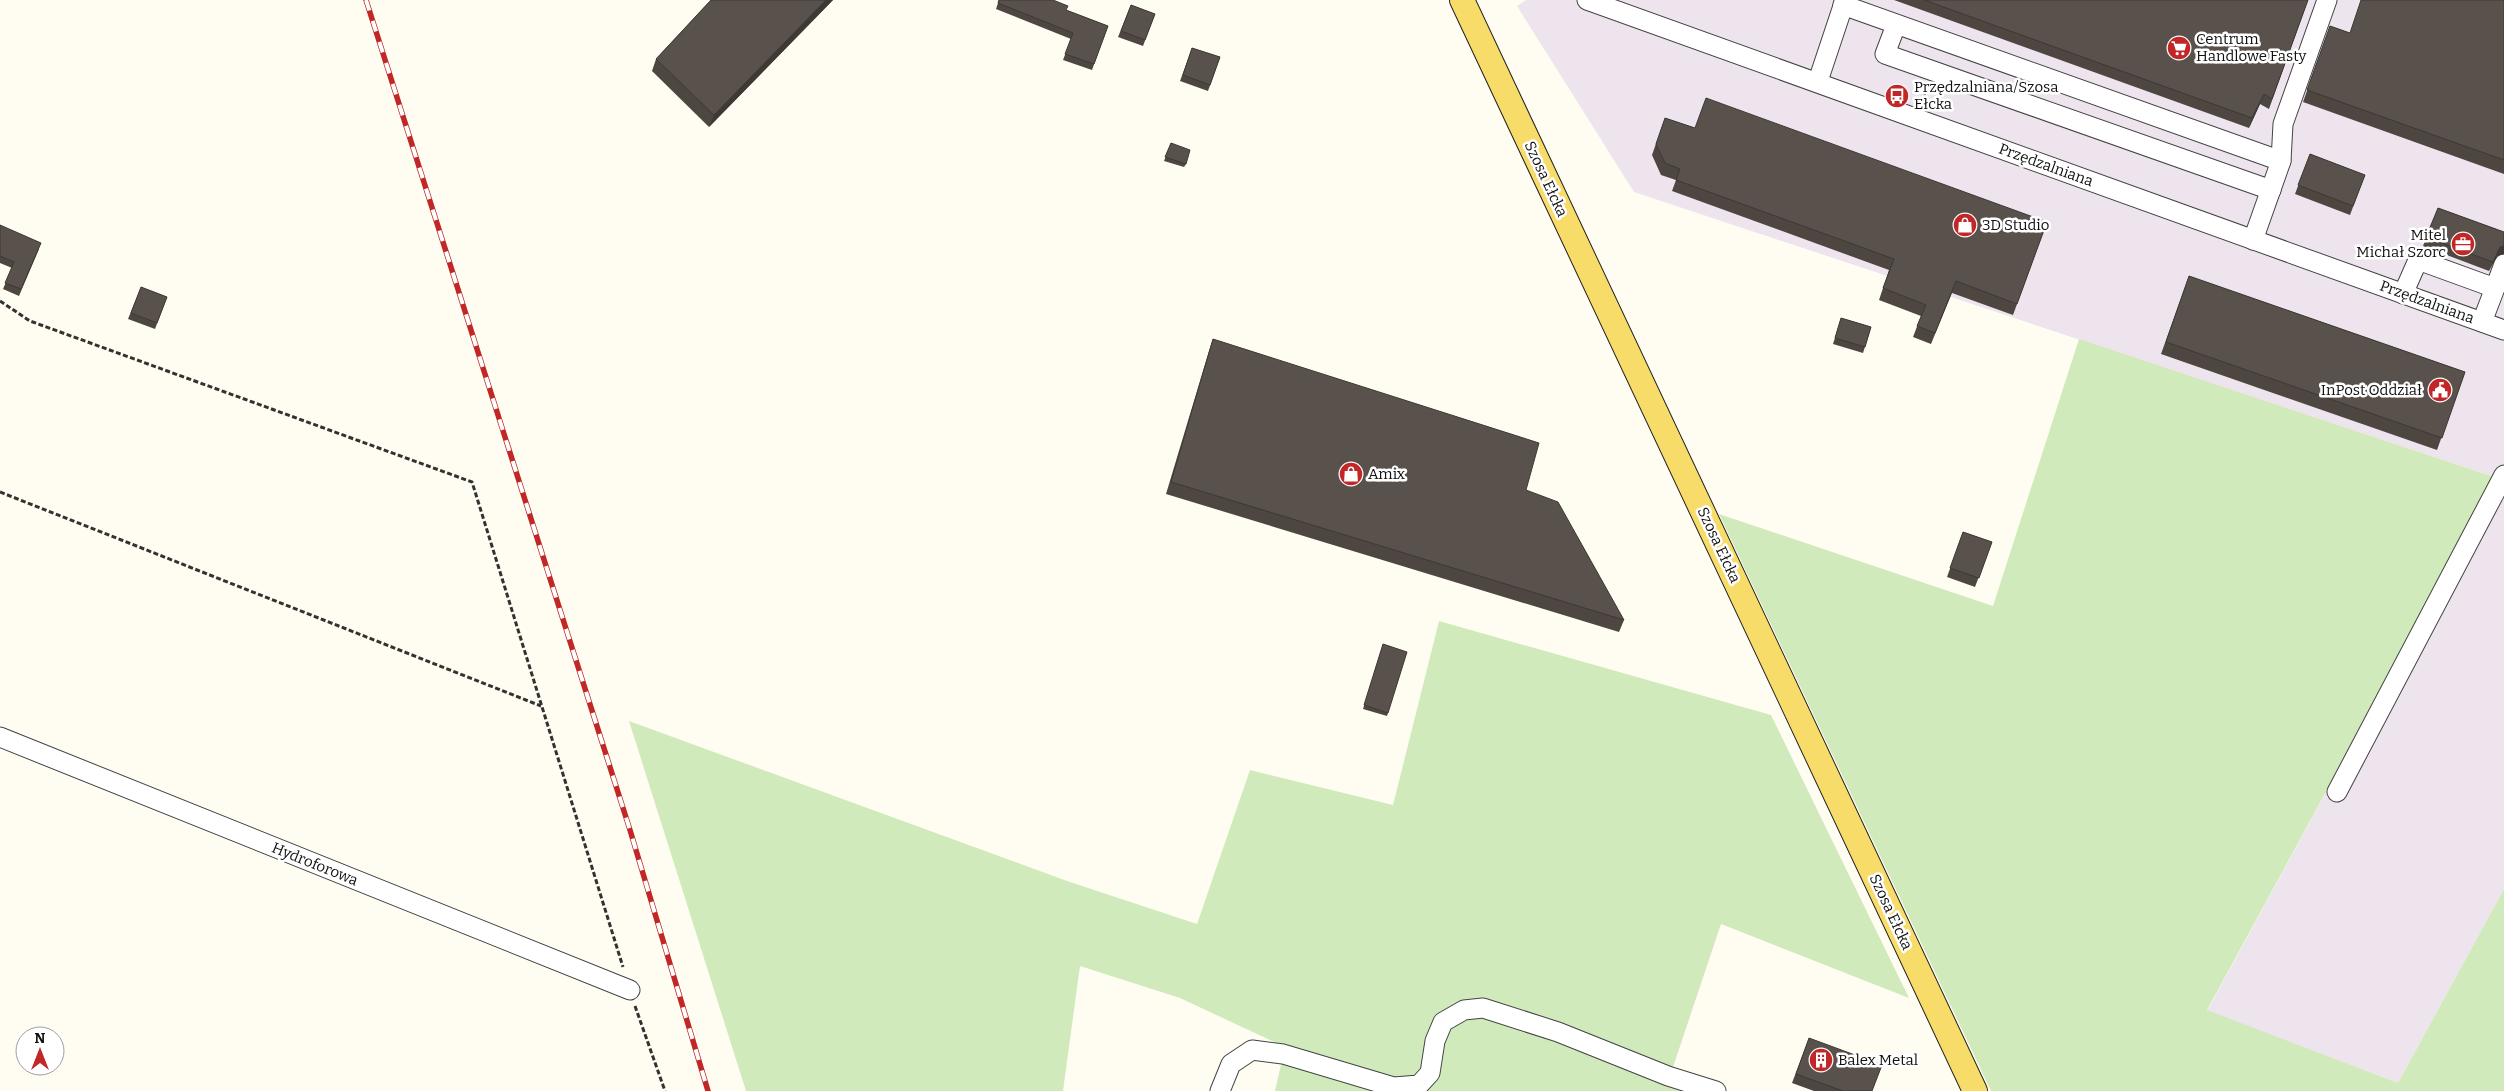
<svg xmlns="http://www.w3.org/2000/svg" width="2504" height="1091" font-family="Bitter,serif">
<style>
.industrial{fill:#ede4ee}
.green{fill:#d1eabb}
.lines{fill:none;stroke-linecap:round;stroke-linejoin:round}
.minor-casing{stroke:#434343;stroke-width:21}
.major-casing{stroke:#212121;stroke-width:26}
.path{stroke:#323232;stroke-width:3;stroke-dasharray:5 2.5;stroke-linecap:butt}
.minor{stroke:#fff;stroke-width:19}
.major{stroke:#f8dc6a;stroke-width:24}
.rail-casing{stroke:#c12727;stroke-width:5.5}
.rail{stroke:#fff;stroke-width:4;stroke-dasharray:11;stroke-linecap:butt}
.wall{fill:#4d4641}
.shaded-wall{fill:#3e3935}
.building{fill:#59514c;stroke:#3e3935}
.labels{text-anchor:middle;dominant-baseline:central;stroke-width:5;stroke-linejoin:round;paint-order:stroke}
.poi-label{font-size:15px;fill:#101010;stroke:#fff;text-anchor:start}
.street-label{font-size:15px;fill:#101010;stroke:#fff}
</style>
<rect width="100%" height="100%" fill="#fffdf2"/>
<!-- industrial -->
<polygon class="industrial" points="1526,0 2504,0 2504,889 2398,1083 2207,1011 2497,478 1634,192 1517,6"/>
<!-- green -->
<g class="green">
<polygon points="2079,339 2497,478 2207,1010 2398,1083 2504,889 2504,1091 1991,1091 1719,514 1993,606"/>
<polygon points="1439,621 1771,715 1909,998 1721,924 1668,1082 1695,1091 1275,1091 1285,1047 1180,998 1080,966 1063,1091 746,1091 629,721 1067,881 1197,924 1250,770 1393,805"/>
</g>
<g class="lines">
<!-- minor casing -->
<g class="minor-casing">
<g id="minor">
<polyline points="1587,0 2504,330"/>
<polyline points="1843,5 2281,161 2253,240"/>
<polyline points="1896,25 1885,54 2271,190"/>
<polyline points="1818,81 1845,0"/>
<polyline points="2281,161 2283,124 2327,0"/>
<polyline points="2403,294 2418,260 2495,288 2504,264"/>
<polyline points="2482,322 2495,288"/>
<polyline points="0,737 630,990"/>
<polyline points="2337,792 2504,475"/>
<polyline points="1220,1091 1231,1064 1252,1050 1283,1054 1394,1087 1419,1085 1430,1073 1435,1041 1443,1022 1464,1010 1483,1008 1558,1032 1668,1076 1716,1091"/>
</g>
</g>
<!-- major casing -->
<g class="major-casing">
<polyline id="major" points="1462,0 1975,1091"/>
</g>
<!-- path -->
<g class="path">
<polyline points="1922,102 1925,93"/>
<polyline points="0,301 30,321 472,482 623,967"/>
<polyline points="0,492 541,706"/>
<polyline points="635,1006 665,1091"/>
</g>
<!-- minor -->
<use href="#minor" class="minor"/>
<!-- major -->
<use href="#major" class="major"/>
<!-- rail casing -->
<g class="rail-casing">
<polyline id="rail" points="366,0 630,830 708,1091"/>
</g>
<!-- rail -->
<use href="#rail" class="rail"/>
</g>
<!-- wall -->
<g class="wall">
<polygon points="711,0 833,0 709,127 652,71 656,59"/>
<polygon points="999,0 1066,10 1108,26 1092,70 1063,60 1071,39 996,9"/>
<polygon points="1894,0 2308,0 2269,109 2260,104 2249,128"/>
<polygon points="2504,0 2504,174 2303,102 2330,26 2350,33"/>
<polygon points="1131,5 1155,14 1143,46 1118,37"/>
<polygon points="1192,48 1220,57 1208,91 1180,81"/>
<polygon points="1665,118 1695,128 2047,222 2013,315 1952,293 1931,344 1913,337 1921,316 1879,300 1889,270 1672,191 1676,180 1661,175 1652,155"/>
<polygon points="1171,143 1186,164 1184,167 1164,161"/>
<polygon points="2310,154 2365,175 2350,215 2295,194"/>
<polygon points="2438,208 2504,232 2504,254 2497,256 2489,271 2423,246"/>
<polygon points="0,225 39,249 19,296 3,289 12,268 0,263"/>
<polygon points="2189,276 2465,372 2437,450 2161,354"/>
<polygon points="141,287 167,297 155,329 128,319"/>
<polygon points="1841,318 1871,327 1863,353 1833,344"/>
<polygon points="1213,339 1526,490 1624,620 1619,632 1166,494 1209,351"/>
<polygon points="1963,532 1992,542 1975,587 1947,577"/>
<polygon points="1383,644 1388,713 1387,716 1363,709"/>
<polygon points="1809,1038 1872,1091 1814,1091 1792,1083"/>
</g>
<!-- shaded-wall -->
<g class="shaded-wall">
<polygon points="826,0 833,0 709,127 714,115"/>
<polygon points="2264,94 2260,104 2249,128 2252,118"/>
<polygon points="2504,246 2504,254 2497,256 2489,271 2500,247"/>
</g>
<!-- building -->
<g class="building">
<polygon points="711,0 826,0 714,115 656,59"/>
<polygon points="999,0 1053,0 1068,6 1066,10 1108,26 1094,64 1065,54 1073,33 998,3"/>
<polygon points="1924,0 2308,0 2272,99 2264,94 2252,118"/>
<polygon points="2361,0 2504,0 2504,160 2307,90 2330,26 2350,33"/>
<polygon points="1131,5 1155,14 1145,40 1121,31"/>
<polygon points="1192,48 1220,57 1210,85 1183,75"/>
<polygon points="1706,98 2047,222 2017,304 1956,281 1935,333 1917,326 1926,305 1883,288 1894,259 1676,180 1680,169 1665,163 1656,144 1665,118 1695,128"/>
<polygon points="1171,143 1190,150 1186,164 1165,157"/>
<polygon points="2310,154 2365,175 2353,206 2298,185"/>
<polygon points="2438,208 2504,232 2504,246 2500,247 2493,262 2426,237"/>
<polygon points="0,225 41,243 21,289 5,283 14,262 0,256"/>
<polygon points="2189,276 2465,372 2442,438 2166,342"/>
<polygon points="141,287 167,297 157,323 131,313"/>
<polygon points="1841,318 1871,327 1865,347 1835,338"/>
<polygon points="1213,339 1539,443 1526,490 1558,502 1624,620 1171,482"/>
<polygon points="1963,532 1992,542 1979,578 1950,568"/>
<polygon points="1383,644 1407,652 1388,713 1364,705"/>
<polygon points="1809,1038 1882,1065 1872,1091 1843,1091 1796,1074"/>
</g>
<!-- icons -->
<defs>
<g id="supermarket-disc" transform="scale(1.25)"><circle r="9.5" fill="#c12727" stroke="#fff"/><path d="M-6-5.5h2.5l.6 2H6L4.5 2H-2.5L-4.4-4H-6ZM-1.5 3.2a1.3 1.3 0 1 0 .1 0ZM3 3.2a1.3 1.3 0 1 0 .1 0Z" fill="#fff"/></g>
<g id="bus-disc" transform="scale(1.25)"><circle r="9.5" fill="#c12727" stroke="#fff"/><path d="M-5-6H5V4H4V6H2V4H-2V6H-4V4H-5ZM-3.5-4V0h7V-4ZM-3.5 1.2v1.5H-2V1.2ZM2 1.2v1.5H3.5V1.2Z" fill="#fff"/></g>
<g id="shop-disc" transform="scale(1.25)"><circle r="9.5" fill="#c12727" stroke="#fff"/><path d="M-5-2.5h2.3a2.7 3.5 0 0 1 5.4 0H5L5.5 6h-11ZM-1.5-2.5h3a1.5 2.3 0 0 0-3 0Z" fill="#fff"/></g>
<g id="office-disc" transform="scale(1.25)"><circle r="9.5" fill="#c12727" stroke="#fff"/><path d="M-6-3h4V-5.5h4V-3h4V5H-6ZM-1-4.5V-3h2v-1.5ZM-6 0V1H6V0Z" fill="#fff"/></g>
<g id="civic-disc" transform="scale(1.25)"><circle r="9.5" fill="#c12727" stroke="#fff"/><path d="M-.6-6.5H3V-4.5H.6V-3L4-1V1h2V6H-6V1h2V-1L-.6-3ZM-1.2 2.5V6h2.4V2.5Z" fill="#fff"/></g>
<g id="building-disc" transform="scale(1.25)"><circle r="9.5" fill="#c12727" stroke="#fff"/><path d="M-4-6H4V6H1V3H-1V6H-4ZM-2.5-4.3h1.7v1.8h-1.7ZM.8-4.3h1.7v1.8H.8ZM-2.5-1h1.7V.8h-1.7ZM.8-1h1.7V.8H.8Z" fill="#fff"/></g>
</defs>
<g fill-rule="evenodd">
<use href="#supermarket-disc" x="2179" y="48"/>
<use href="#bus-disc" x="1897" y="96"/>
<use href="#shop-disc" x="1965" y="225"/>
<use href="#office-disc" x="2463" y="244"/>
<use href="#civic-disc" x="2440" y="390"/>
<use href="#shop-disc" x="1351" y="474"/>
<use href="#building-disc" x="1821" y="1060"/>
</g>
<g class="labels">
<!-- poi labels -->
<g class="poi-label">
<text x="2196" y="39">Centrum<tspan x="2196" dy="17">Handlowe Fasty</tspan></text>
<text x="1914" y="87">Przędzalniana/Szosa<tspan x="1914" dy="17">Ełcka</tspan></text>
<text x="1982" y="225">3D Studio</text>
<text x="2446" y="235" text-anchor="end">Mitel<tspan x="2446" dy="17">Michał Szorc</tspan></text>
<text x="2422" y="390" text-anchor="end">InPost Oddział</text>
<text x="1368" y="474">Amix</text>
<text x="1838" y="1060">Balex Metal</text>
</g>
<!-- street labels -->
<g class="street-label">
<text transform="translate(2046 165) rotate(20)">Przędzalniana</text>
<text transform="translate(1546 179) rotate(65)">Szosa Ełcka</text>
<text transform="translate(2427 302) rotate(20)">Przędzalniana</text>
<text transform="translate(1719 545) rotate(65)">Szosa Ełcka</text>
<text transform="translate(315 864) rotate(22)">Hydroforowa</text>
<text transform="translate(1891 912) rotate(65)">Szosa Ełcka</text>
</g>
</g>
<!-- north arrow -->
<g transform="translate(40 1051)"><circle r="24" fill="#ffffff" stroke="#9f9f9f"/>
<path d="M0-4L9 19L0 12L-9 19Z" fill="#c12727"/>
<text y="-8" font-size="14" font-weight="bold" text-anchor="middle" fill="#101010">N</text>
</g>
</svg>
